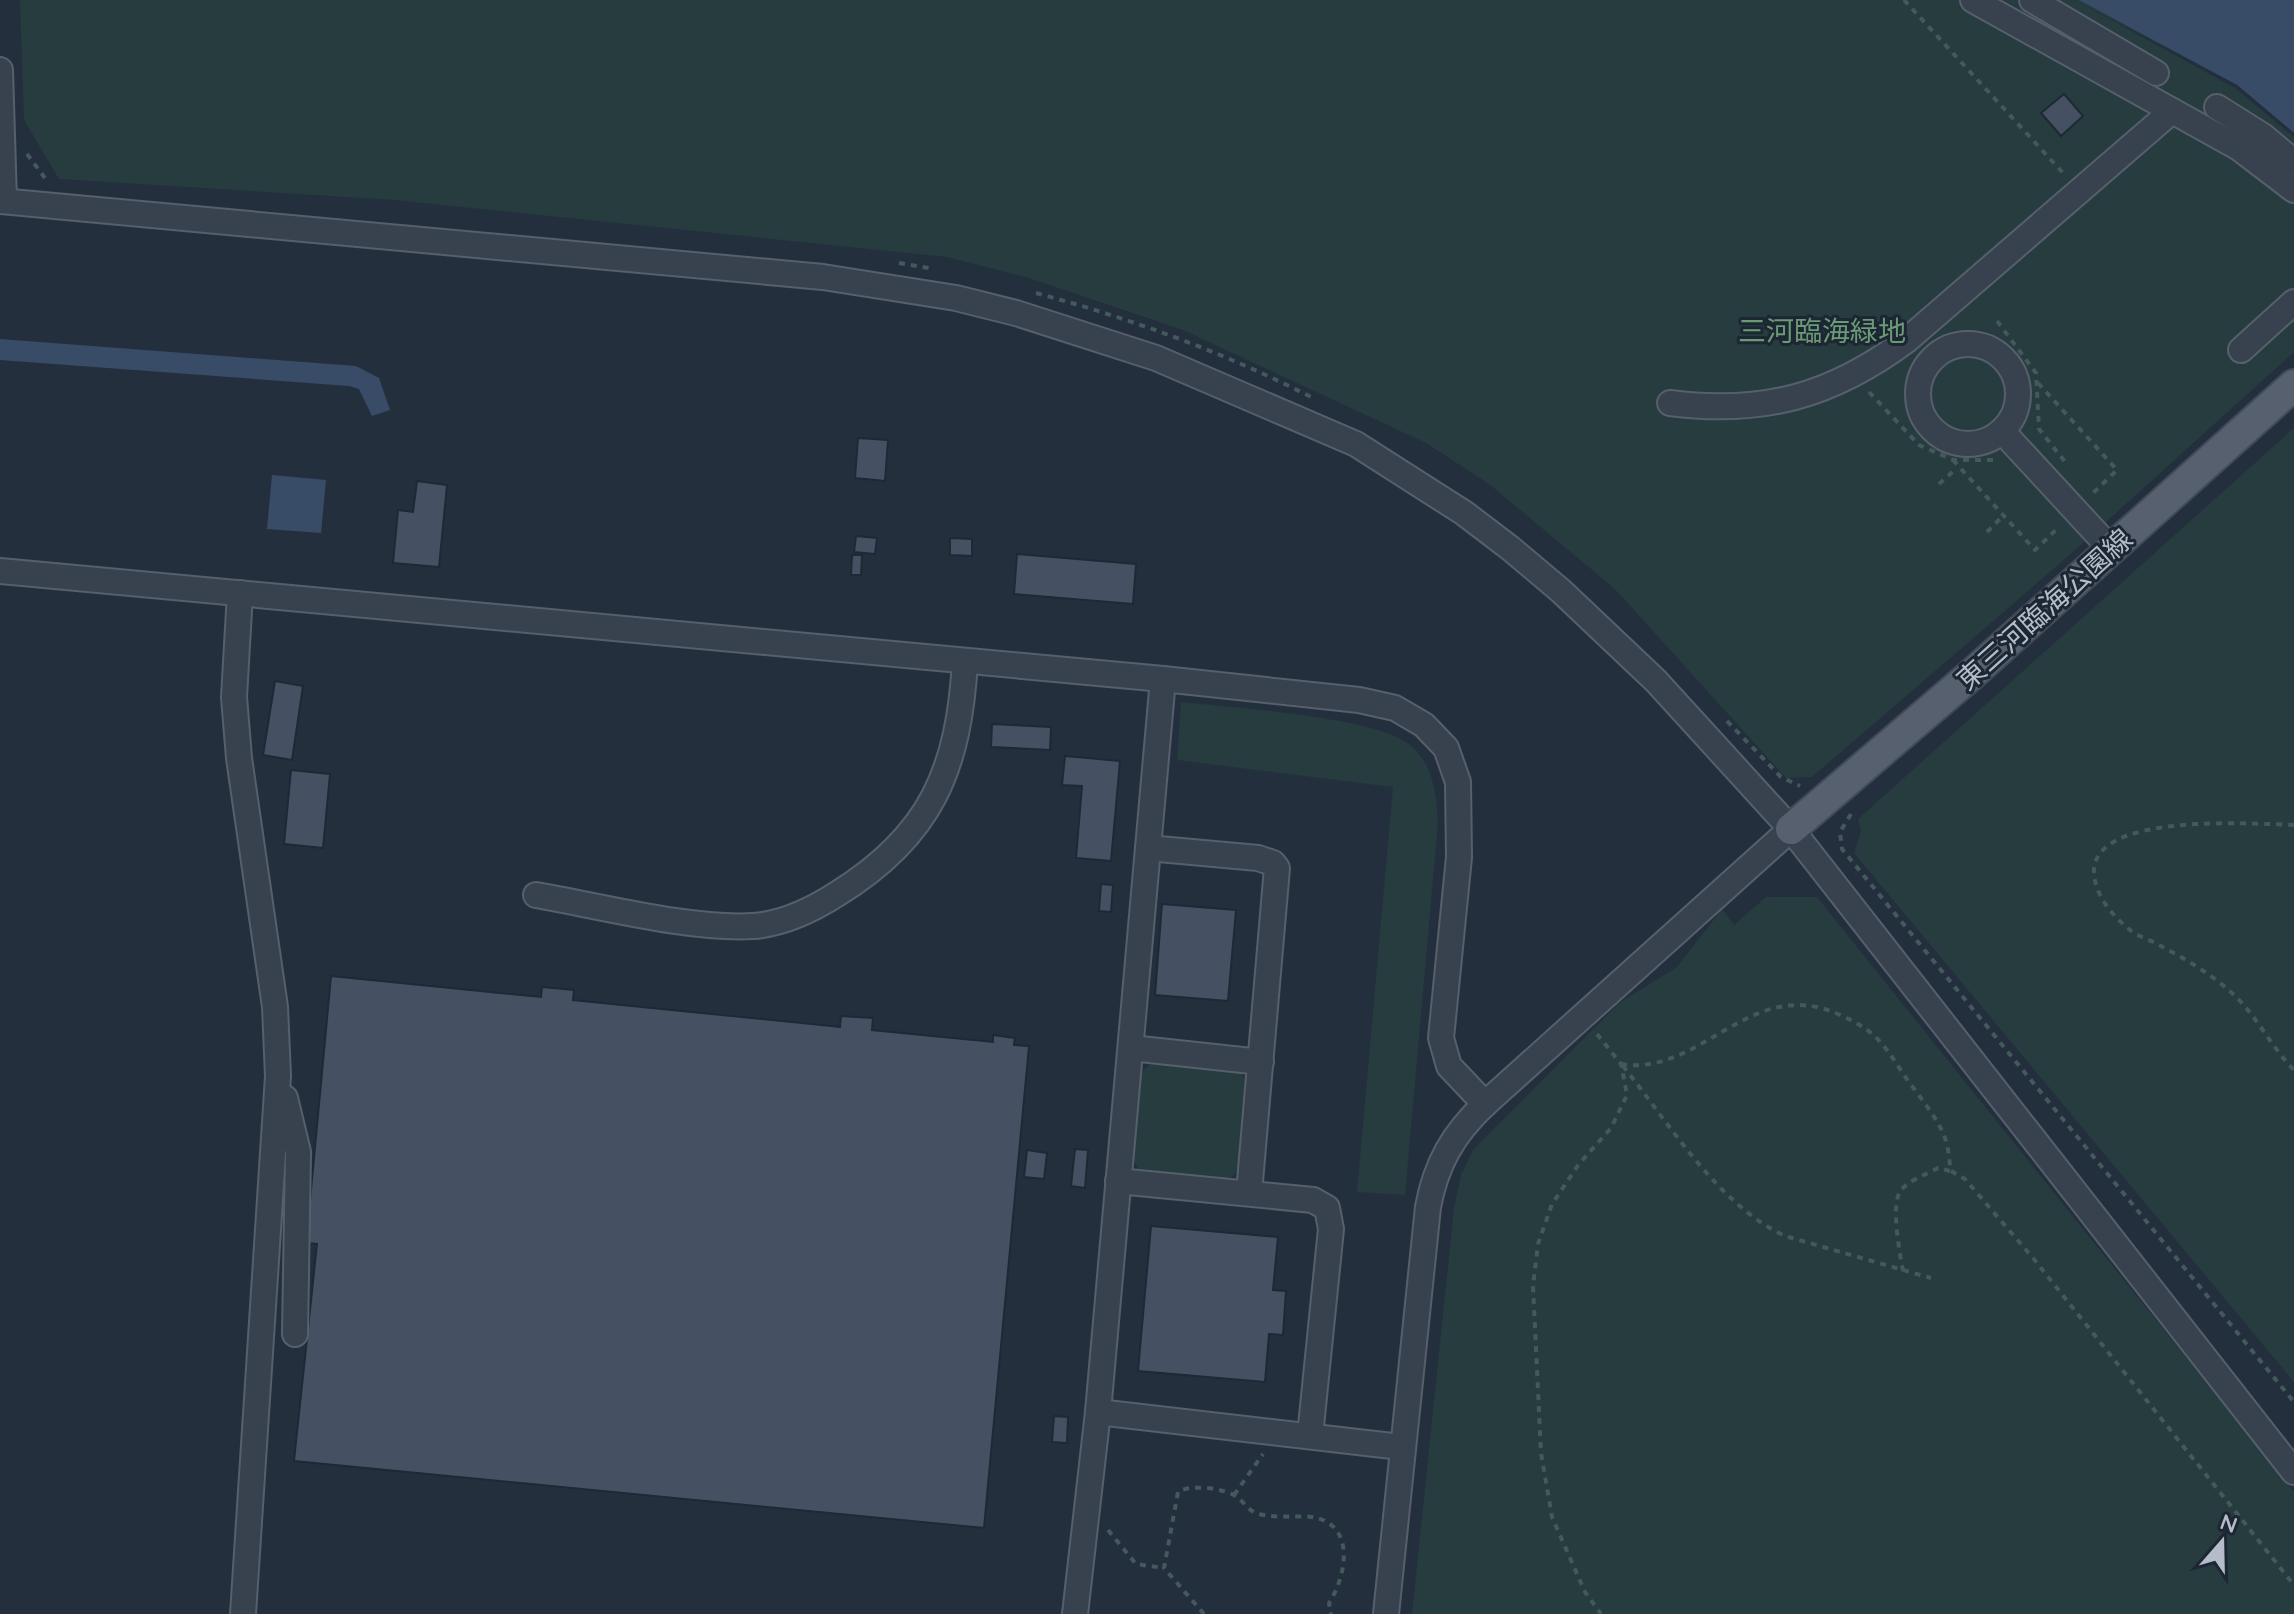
<svg xmlns="http://www.w3.org/2000/svg" width="2294" height="1614" font-family="Quicksand,'Noto Sans JP',sans-serif">
<style>
.green{fill:#263c3f}
.water{fill:#394c67}
.pier{fill:#242f3e}
.building{fill:#455162;stroke:#1f2835;stroke-width:2}
.lines{fill:none;stroke-linecap:round;stroke-linejoin:round}
.minor-casing{stroke:#565f6c;stroke-width:28}
.major-casing{stroke:#414a57;stroke-width:34}
.path{stroke:#44595c;stroke-width:4;stroke-dasharray:6 6;stroke-linecap:butt}
.minor{stroke:#38414e;stroke-width:24}
.major{stroke:#56606e;stroke-width:30}
.labels{text-anchor:middle;dominant-baseline:central;stroke-width:6;stroke-linejoin:round;paint-order:stroke}
.park-label{font-size:28px;fill:#6b9a76;stroke:#1d2633}
.street-label{font-size:28px;fill:#b4bcc9;stroke:#1d2633}
</style>
<rect width="100%" height="100%" fill="#242f3e"/>
<!-- green -->
<g class="green">
<polygon points="20,0 2079,0 2237,85 2294,133 2294,352 2065,559 1812,777 1786,778 1615,589 1489,484 1426,443 1183,330 1026,277 947,257 395,200 59,179 24,120"/>
<polygon points="2294,428 2294,1382 1854,853 1861,830 1858,819"/>
<path d="M1181,702C1232,708 1375,716 1410,745C1434,765 1436,794 1438,823L1405,1195L1357,1192L1393,787L1177,760Z"/>
<polygon points="1766,897 1817,897 2294,1492 2294,1614 1412,1614 1454,1208 1461,1175 1473,1150 1619,1003 1677,967 1722,909 1734,925"/>
<polygon points="1154,1060 1237,1067 1248,1083 1239,1170 1227,1182 1143,1175 1133,1160 1141,1073"/>
</g>
<!-- water -->
<g class="water">
<polygon points="2079,0 2294,0 2294,133 2237,85"/>
<polygon points="0,339 356,366 379,378 390,410 372,416 359,389 349,386 0,360"/>
<polygon points="272,475 326,480 321,533 267,529"/>
</g>
<!-- pier -->
<polygon class="pier" points="2075,0 2237,85 2294,133 2294,137 2235,88"/>
<!-- building -->
<g class="building">
<polygon points="2064,94 2083,116 2061,136 2041,113"/>
<polygon points="858,438 888,440 885,481 855,478"/>
<polygon points="417,481 447,485 439,567 393,563 398,510 413,512"/>
<polygon points="856,536 877,538 875,554 854,552"/>
<polygon points="950,538 972,539 972,556 950,555"/>
<polygon points="1017,554 1136,564 1133,604 1014,594"/>
<polygon points="852,555 862,555 861,575 851,575"/>
<polygon points="275,681 303,686 292,760 263,755"/>
<polygon points="992,724 1051,727 1050,750 991,747"/>
<polygon points="1065,756 1120,761 1111,861 1076,858 1082,786 1062,785"/>
<polygon points="291,770 330,774 323,848 284,844"/>
<polygon points="1101,884 1113,885 1111,912 1099,911"/>
<polygon points="1162,904 1236,910 1228,1001 1155,995"/>
<polygon points="331,976 541,997 542,987 574,990 573,1000 840,1027 841,1016 873,1018 872,1030 993,1042 993,1035 1015,1038 1014,1045 1029,1046 984,1528 294,1461 317,1244 306,1243"/>
<polygon points="1075,1149 1088,1150 1085,1188 1071,1186"/>
<polygon points="1027,1150 1047,1153 1044,1179 1024,1177"/>
<polygon points="1151,1226 1278,1237 1273,1290 1286,1291 1283,1335 1269,1334 1265,1382 1138,1371"/>
<polygon points="1054,1416 1068,1417 1067,1443 1052,1442"/>
</g>
<g class="lines">
<!-- minor casing -->
<g class="minor-casing">
<g id="minor">
<polyline points="1973,0 2239,148 2294,190"/>
<polyline points="2032,0 2156,73"/>
<polyline points="0,70 4,201"/>
<polyline points="2217,107 2263,136 2294,162"/>
<polyline points="0,201 823,277 956,298 1016,313 1156,358 1356,444 1464,513 1510,548 1561,591 1656,681 1791,829 2294,1472"/>
<circle cx="1968" cy="394" r="50"/>
<polyline points="2241,350 2294,302"/>
<path d="M1670,403C1763,415 1832,396 1907,340L2172,111"/>
<polyline points="2002,431 2111,549"/>
<polyline points="0,571 1163,679 1359,700 1395,708 1424,725 1446,748 1458,782 1459,857 1441,1038 1449,1066 1485,1104"/>
<polyline points="240,593 234,697 239,758 275,1007 278,1076 243,1614"/>
<polyline points="1148,848 1258,858 1273,863 1277,868 1249,1193"/>
<path d="M536,895C600,906 691,930 753,926C784,924 812,910 837,894C931,836 959,769 965,661"/>
<polyline points="1131,1048 1261,1062"/>
<polyline points="285,1098 298,1152 295,1334"/>
<polyline points="1118,1181 1313,1200 1327,1208 1331,1229 1310,1436"/>
<polyline points="1098,1412 1401,1447"/>
<polyline points="1075,1614 1098,1412 1163,679"/>
<path d="M1386,1614L1428,1207C1436,1164 1453,1134 1485,1104L1791,829"/>
</g>
</g>
<!-- major casing -->
<g class="major-casing">
<polyline id="major" points="1791,829 1971,675 2294,385"/>
</g>
<!-- path -->
<g class="path">
<polyline points="1904,0 2064,174"/>
<polyline points="27,154 48,182"/>
<polyline points="899,263 934,269"/>
<path d="M1036,293C1132,319 1223,352 1311,397"/>
<polyline points="1997,321 2036,373 2039,429 2066,463"/>
<polyline points="2038,383 2117,470 2092,494"/>
<polyline points="1869,392 1919,445 1953,460 1998,460"/>
<polyline points="1953,460 2035,550 2059,527"/>
<polyline points="1939,484 1957,468"/>
<polyline points="1987,532 2002,517"/>
<polyline points="1727,721 1781,777 1800,786"/>
<polyline points="1851,814 1840,832 1842,849 2294,1402"/>
<path d="M2294,825C2253,824 2088,811 2094,875C2097,898 2112,915 2130,930C2137,936 2148,939 2157,944C2182,957 2212,974 2233,994C2257,1016 2271,1047 2294,1070"/>
<polyline points="1597,1034 1621,1064 1627,1095 1611,1128 1579,1164 1552,1204 1538,1244 1533,1286 1541,1453 1552,1517 1585,1592 1601,1614"/>
<path d="M1621,1064C1701,1077 1750,975 1838,1014C1871,1029 1880,1038 1900,1069C1914,1091 1938,1116 1946,1141C1949,1150 1949,1161 1951,1171L1965,1179L2033,1258L2294,1585"/>
<path d="M1623,1066C1669,1123 1718,1205 1785,1236L1931,1278"/>
<path d="M1903,1271C1900,1254 1890,1204 1901,1190C1908,1181 1927,1174 1938,1168L1950,1171"/>
<polyline points="1234,1495 1263,1454"/>
<polyline points="1108,1530 1136,1564 1164,1568"/>
<path d="M1204,1614L1164,1568L1178,1492C1190,1484 1225,1488 1237,1497C1244,1502 1248,1510 1256,1513C1273,1519 1294,1515 1312,1517C1357,1524 1346,1577 1329,1603L1331,1614"/>
</g>
<!-- minor -->
<use href="#minor" class="minor"/>
<!-- major -->
<use href="#major" class="major"/>
</g>
<g class="labels">
<!-- park labels -->
<g class="park-label">
<text x="1822" y="330">三河臨海緑地</text>
</g>
<!-- street labels -->
<g class="street-label">
<text transform="translate(2044 609) rotate(-42)">東三河臨海公園線</text>
</g>
</g>
<!-- north arrow -->
<g transform="translate(2222 1542) rotate(20)" stroke="#1d2633" stroke-width="6" paint-order="stroke">
<path d="M0-6L14 30L0 20L-14 30Z" fill="#b4bcc9"/>
<text y="-12" font-size="22" font-weight="bold" text-anchor="middle" fill="#b4bcc9">N</text>
</g>
</svg>
